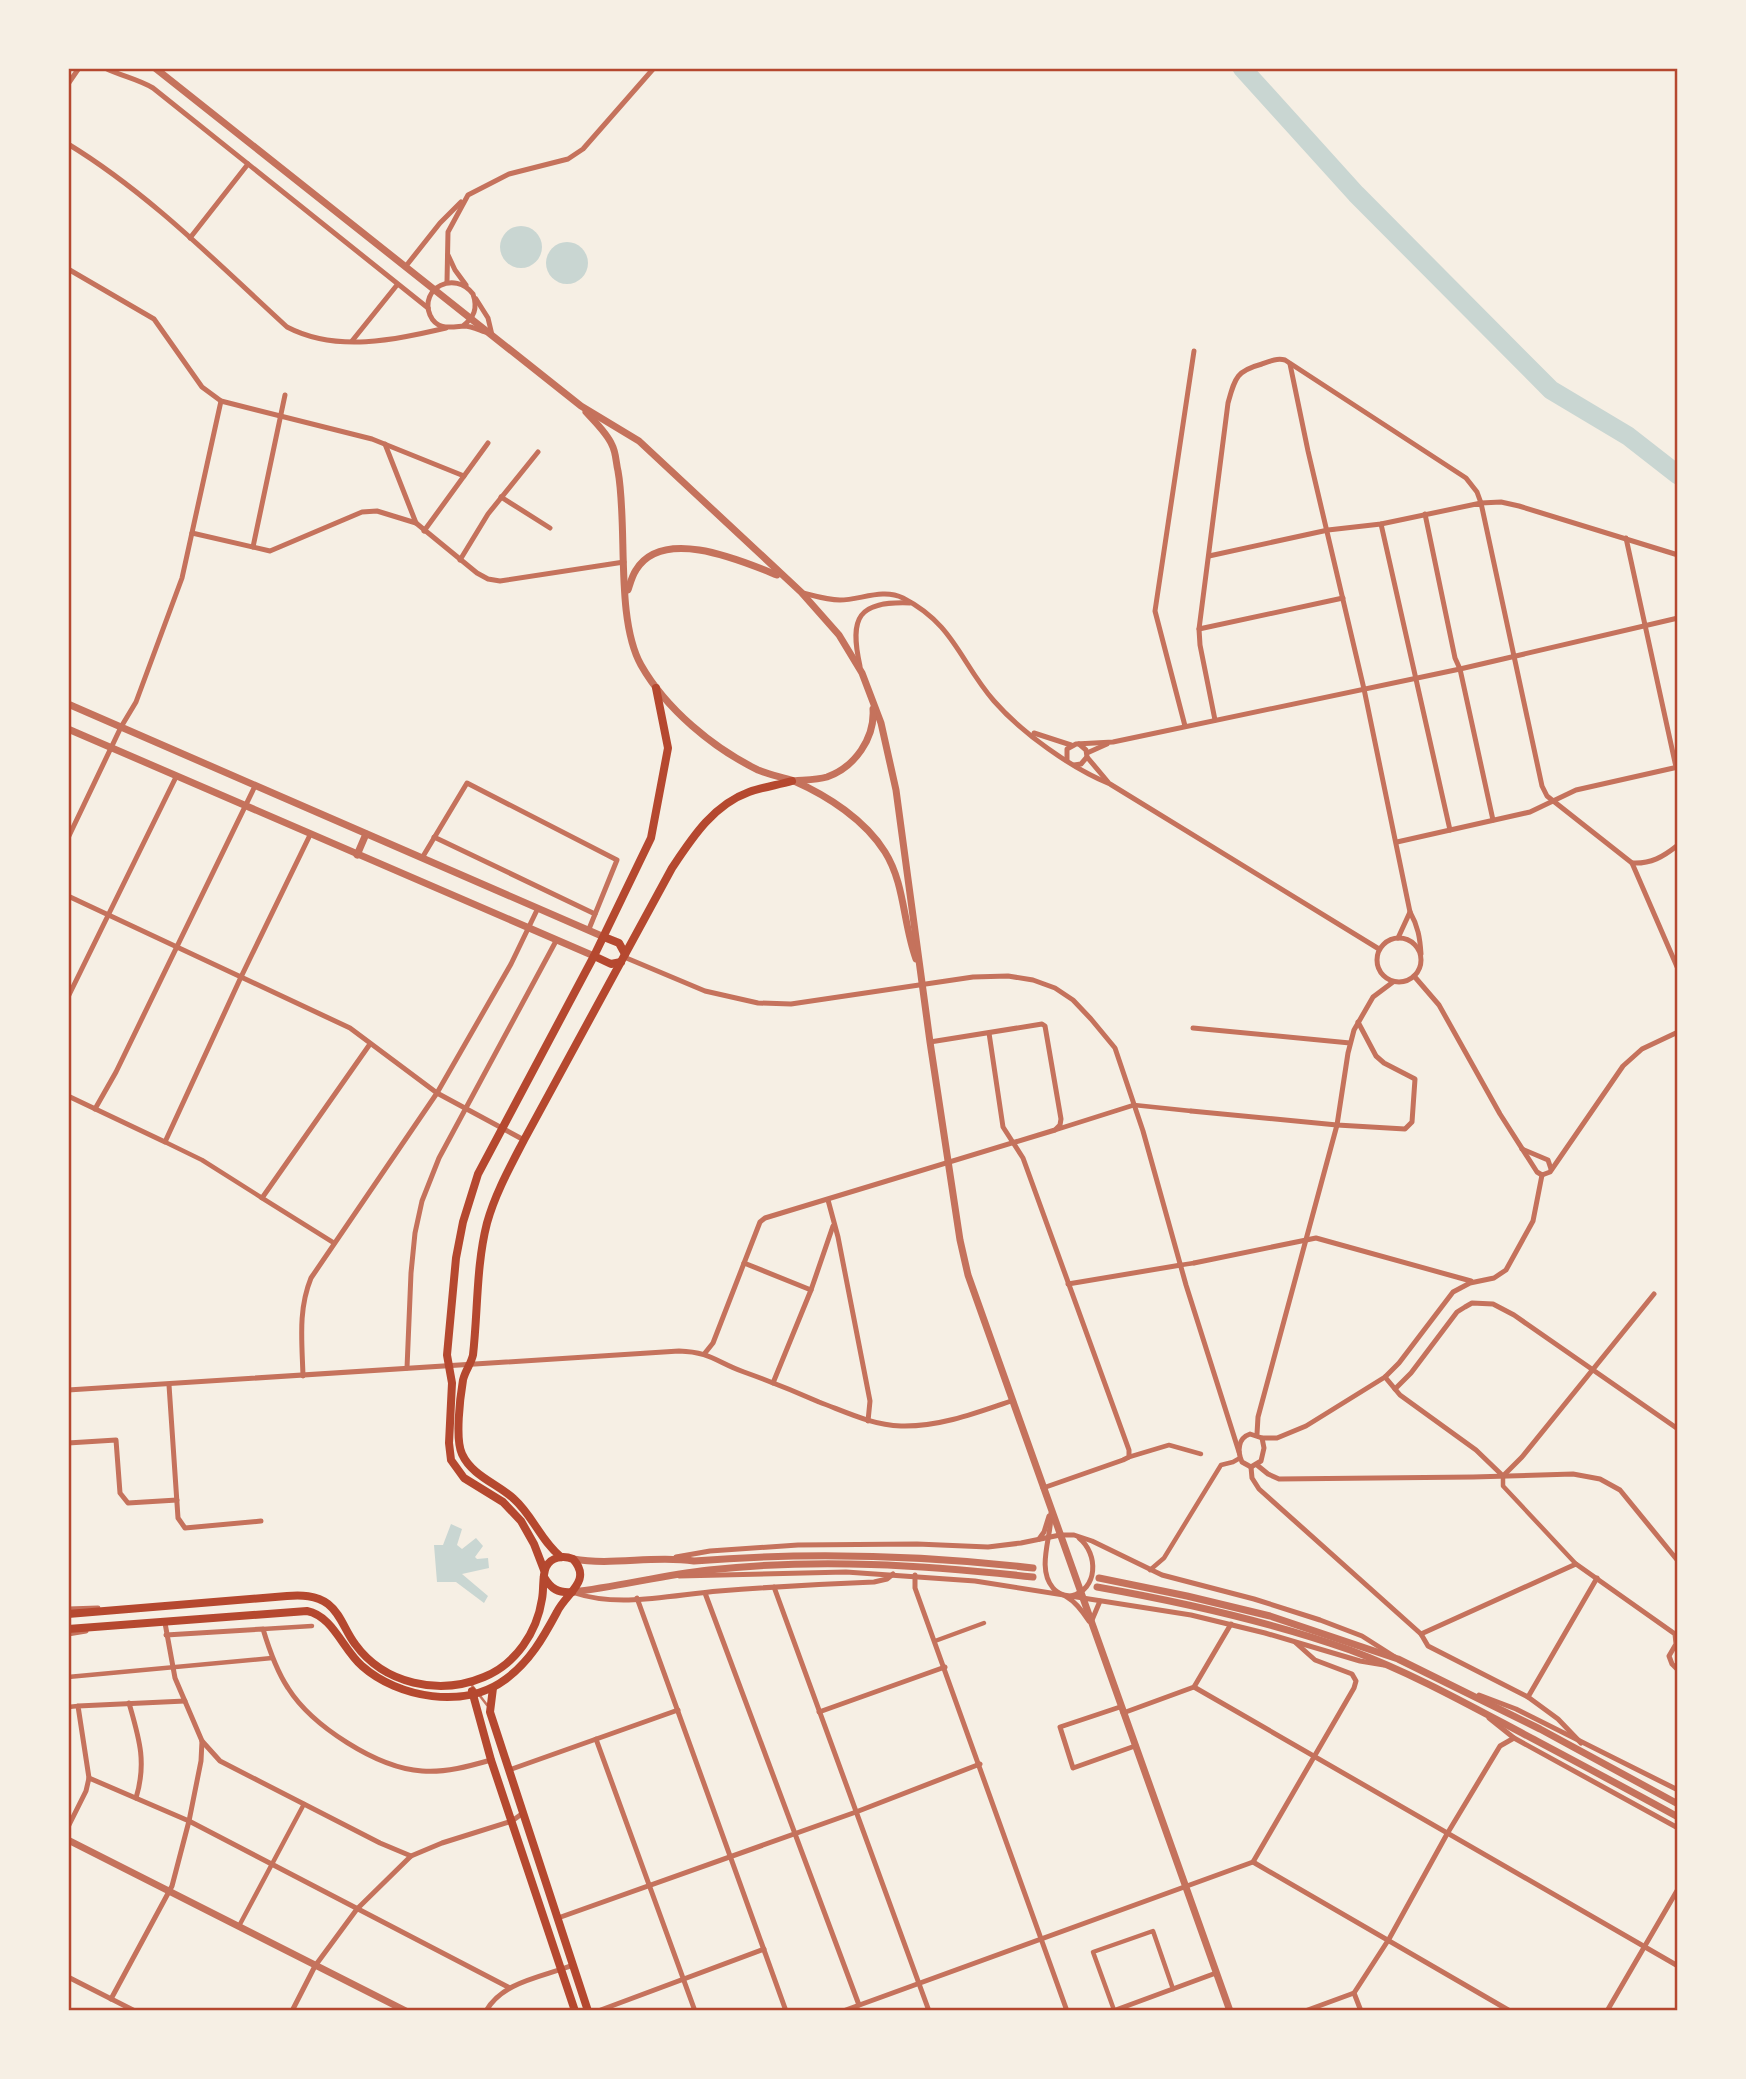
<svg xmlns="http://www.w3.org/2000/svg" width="1746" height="2079" font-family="'Exo 2',sans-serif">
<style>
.water{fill:#c9d6d2}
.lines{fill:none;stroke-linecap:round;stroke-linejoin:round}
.river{stroke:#c9d6d2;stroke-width:19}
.service{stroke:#c5725c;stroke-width:2.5}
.pedestrian{stroke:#c5725c;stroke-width:4.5}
.minor{stroke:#c5725c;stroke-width:5}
.tertiary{stroke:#c5725c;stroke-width:7}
.secondary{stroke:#b5482f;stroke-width:8}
.neatline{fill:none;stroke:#b5482f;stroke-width:2.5}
</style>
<rect width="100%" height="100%" fill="#f6efe4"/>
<!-- water -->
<g class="water">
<circle cx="521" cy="247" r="21"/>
<circle cx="567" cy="263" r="21"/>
<polygon points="451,1524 462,1529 457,1545 462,1549 476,1538 483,1546 475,1557 477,1559 488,1558 489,1568 462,1574 488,1596 484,1603 456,1582 437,1582 434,1545 443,1545"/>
</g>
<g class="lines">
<!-- river -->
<polyline class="river" points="1242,68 1356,194 1551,390 1628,436 1678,475"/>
<!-- service -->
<polyline class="service" points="470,1683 487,1705"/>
<!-- pedestrian -->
<g class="pedestrian">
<polyline points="1055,1130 1134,1105 1191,1111"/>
<polyline points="165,1142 202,1160 262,1198"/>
<polyline points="1181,1265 1194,1263"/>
<polyline points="1129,1457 1169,1445 1201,1454"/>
<polyline points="1503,1476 1503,1486 1576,1564"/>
<polyline points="1150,1570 1164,1558 1221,1465 1233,1462 1240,1458"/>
<polyline points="263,1629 312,1626"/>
<polyline points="935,1641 984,1623"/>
<polyline points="68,1677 272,1658"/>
<polyline points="68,1707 78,1706"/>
<polyline points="239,1926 304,1804"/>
<polyline points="1114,2010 1093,1952 1153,1931 1173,1989"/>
</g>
<!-- minor -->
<g class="minor">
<path d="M105,68C121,76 138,79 153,88L428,308"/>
<polyline points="68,84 79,68"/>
<path d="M68,144C150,194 217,263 287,327C337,353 394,340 446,328"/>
<polyline points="190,238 248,164"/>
<polyline points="448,255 455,270 466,285"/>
<polyline points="406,266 440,223 461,202"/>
<polyline points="68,269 154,319 202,387 221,401 372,439 464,476"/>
<polyline points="447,282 448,232 468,195 509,174 568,159 583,149 654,68"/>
<polyline points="476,299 488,318 492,335"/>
<path d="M463,326C474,317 478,309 473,294C455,270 419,288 430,315C437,331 451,327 464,326C471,326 479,330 485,332"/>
<polyline points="352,341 397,285"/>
<path d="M1290,364L1308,451L1364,689L1410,912C1418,926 1420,938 1421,954"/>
<polyline points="385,444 416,523 477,573 488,579 500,581 624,562"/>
<polyline points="501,497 550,528"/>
<polyline points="1425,514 1455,658 1460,669 1493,820"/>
<polyline points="1381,524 1450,830"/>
<polyline points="424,531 488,443"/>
<polyline points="192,533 270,551 362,512 377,511 416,523"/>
<polyline points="1626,538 1676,767"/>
<polyline points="253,547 285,395"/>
<polyline points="1209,556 1328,530 1381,524 1481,503 1542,786 1547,796 1632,863 1678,969"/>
<polyline points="460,560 488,514 538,452"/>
<path d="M803,593C815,596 827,600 840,600C860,600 883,588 903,598C954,624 960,662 994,701C1022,733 1071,768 1110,784L1379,949"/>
<polyline points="1199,629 1343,598"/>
<path d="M860,666C849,617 858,601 910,603"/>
<path d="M1215,720L1200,645L1199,629L1228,403C1235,378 1236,371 1262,364C1270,361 1277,358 1285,360L1466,478L1477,492L1481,503L1501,502L1519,506L1678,555"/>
<polyline points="1185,726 1155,611 1194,351"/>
<polyline points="1034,733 1071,745"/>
<polyline points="1087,753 1107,744"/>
<polyline points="1087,757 1108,782"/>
<polyline points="1067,760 1067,749 1076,744 1113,742 1460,669 1678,618"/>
<polyline points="1074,765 1081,764 1087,757 1086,750 1079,744"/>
<polyline points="434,837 595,914"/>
<polyline points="68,838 121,727 136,702 182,578 221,401"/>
<polyline points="1397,842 1530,812 1576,790 1678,767"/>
<polyline points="422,858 467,783 617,860 589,929"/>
<path d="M1632,863C1651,864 1663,857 1678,845"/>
<polyline points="68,896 350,1028 437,1093 524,1140"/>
<circle cx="1399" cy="960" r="22"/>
<polyline points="1398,938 1410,912"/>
<polyline points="624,957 705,991 758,1003 791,1004 973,977 1008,976 1033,980 1055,988 1073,1000 1091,1019 1115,1048 1143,1131 1186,1285 1239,1452"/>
<polyline points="1414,976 1439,1005 1500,1114 1537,1172 1542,1175"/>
<polyline points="68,997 176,777"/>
<polyline points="1193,1028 1350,1043"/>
<polyline points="989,1033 1003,1127 1023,1158 1129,1450 1129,1457 1123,1460 1043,1488"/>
<polyline points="68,1096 165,1142 241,977 310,835"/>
<polyline points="95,1109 116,1072 255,786"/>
<polyline points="1191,1111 1337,1125 1405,1129 1412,1122 1415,1079 1384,1063 1376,1056 1358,1022"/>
<polyline points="1522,1149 1548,1160 1551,1169"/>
<polyline points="1542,1175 1550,1172 1623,1066 1642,1049 1678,1032"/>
<polyline points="828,1200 838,1237 870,1401 868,1421"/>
<polyline points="334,1243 262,1198 370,1044"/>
<polyline points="744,1263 811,1290"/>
<polyline points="1194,1263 1316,1238 1471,1281"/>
<polyline points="1068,1284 1181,1265"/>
<polyline points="705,1353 713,1343 760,1222 765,1218 1055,1130 1060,1125 1061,1119 1045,1026 1042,1024 930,1042"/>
<polyline points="407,1368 411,1273 415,1233 422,1201 439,1158 556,941"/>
<path d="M303,1376C302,1341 298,1310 311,1278L437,1093L511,964L538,908"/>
<polyline points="1385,1377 1400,1395 1476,1450 1503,1476"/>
<polyline points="773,1383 811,1290 833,1226"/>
<polyline points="169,1385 178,1518 185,1528 261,1521"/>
<polyline points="1395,1389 1411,1373 1457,1312 1465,1307 1472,1303 1493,1304 1514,1315 1678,1429"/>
<path d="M68,1390L679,1351C711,1352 716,1362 744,1372C769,1381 794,1391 819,1402C846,1412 872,1425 901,1426C939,1427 976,1413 1011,1401"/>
<path d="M1250,1434L1262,1438L1264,1448L1261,1461L1251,1467L1242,1462C1237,1451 1238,1438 1250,1434Z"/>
<polyline points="1257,1434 1258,1417 1337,1125 1348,1053 1354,1030 1373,997 1393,982"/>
<polyline points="1262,1438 1277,1438 1306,1426 1385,1377 1399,1363 1453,1292 1470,1283 1494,1278 1506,1270 1533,1221 1542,1175"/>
<polyline points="68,1443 116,1440 120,1493 128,1503 177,1500"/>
<polyline points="1257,1465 1268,1474 1279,1479 1473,1477 1573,1474 1600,1479 1620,1490 1678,1561"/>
<polyline points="1251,1467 1252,1478 1259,1489 1421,1634 1428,1646 1528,1697 1558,1719 1581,1743"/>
<polyline points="1503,1476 1522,1457 1654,1294"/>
<path d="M1051,1513C1052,1536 1036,1568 1053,1588C1057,1593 1062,1594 1067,1597C1076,1602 1083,1612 1089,1621"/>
<polyline points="1039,1539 1044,1532 1049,1516"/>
<polyline points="676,1557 710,1551 798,1545 917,1544 988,1547 1021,1543 1060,1535 1074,1535 1092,1541 1162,1575 1254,1599 1320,1620 1362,1636 1395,1657"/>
<polyline points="915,1575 915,1588 1067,2011"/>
<polyline points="679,1576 846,1572 975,1581 1191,1615 1265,1633 1360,1661 1384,1665"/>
<polyline points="774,1587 929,2011"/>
<path d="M575,1593C619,1608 672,1595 719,1591C770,1587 822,1584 874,1582L887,1579L893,1574"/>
<polyline points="705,1593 859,2005"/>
<path d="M1071,1596C1098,1590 1099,1554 1079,1538"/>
<polyline points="637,1598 786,2011"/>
<polyline points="68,1609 98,1608"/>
<polyline points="1092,1620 1100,1601"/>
<polyline points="68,1634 86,1631"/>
<polyline points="1421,1634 1576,1564 1675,1634 1676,1644 1669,1656 1672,1664 1678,1670"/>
<path d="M166,1635L263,1629C269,1649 276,1670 288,1688C312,1726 377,1768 422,1771C445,1773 470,1766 491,1760"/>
<polyline points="1194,1687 1678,1966"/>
<polyline points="1479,1695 1516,1709 1678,1790"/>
<polyline points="1528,1697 1597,1578"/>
<path d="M129,1703C139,1738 147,1762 136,1798"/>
<polyline points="1120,1707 1060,1727 1073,1768 1135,1746"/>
<polyline points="819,1712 945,1667"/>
<polyline points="1123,1713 1194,1687 1231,1624"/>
<polyline points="1489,1718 1514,1738 1678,1828"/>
<polyline points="596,1739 695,2011"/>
<polyline points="202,1741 220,1761 380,1843 411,1856"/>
<polyline points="509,1770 678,1710"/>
<polyline points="89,1778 189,1821 508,1987"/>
<polyline points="68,1827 86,1791 89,1778 78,1706 185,1701"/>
<polyline points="1253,1862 1510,2011"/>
<polyline points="558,1918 856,1812 980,1764"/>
<polyline points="68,1977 135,2011"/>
<polyline points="1354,1993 1361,2011"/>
<polyline points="111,1999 172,1886 189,1821 201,1761 202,1741 175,1678 165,1623"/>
<polyline points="292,2011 315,1966 357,1909 411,1856 442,1843 512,1821 523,1813"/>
<path d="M486,2011C503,1981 543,1977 573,1965"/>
<polyline points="598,2011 764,1949"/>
<polyline points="843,2011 1253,1862 1354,1688 1356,1681 1352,1674 1315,1660 1296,1643"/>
<polyline points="1113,2011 1216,1973"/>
<polyline points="1305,2011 1354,1993 1389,1939 1447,1834 1500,1746 1514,1738"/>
<polyline points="1607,2011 1678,1889"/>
</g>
<!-- tertiary -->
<g class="tertiary">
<polyline points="155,68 581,406 639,441 801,592 839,635 862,673 881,723 896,790 930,1042 960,1240 968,1275 1230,2011"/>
<path d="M586,412C594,421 607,433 612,445C616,452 616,463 618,471C628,526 615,618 641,665C666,709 713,748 758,770C770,775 782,777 794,781C828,796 865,820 885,852C905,884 903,924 916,959"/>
<path d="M628,590C630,584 632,576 636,570C663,526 742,561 777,575"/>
<polyline points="68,704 604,937"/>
<polyline points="68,729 594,956"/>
<path d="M794,781C805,780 817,780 827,777C855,767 875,738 873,709"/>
<polyline points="357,855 366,834"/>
<path d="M573,1559C613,1566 653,1555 694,1561C807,1552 920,1555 1033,1568"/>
<polyline points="1099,1578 1187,1596 1270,1616 1398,1659 1540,1729 1678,1804"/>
<path d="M1097,1587C1182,1602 1268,1621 1350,1650C1415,1674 1476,1709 1537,1741C1584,1766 1631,1791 1678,1817"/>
<path d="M572,1592C618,1587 662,1575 709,1570C817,1558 925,1565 1033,1577"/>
<polyline points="68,1840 406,2011"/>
</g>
<!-- secondary -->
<g class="secondary">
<polyline points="604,937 619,943 625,954"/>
<polyline points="594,956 611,964 621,962"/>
<path d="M561,1557C541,1541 533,1516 514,1499C498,1484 472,1476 462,1454C455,1439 460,1398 463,1380C465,1371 471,1364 473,1355C478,1311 476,1266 487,1223C495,1194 510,1167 524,1140L672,868C692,838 713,805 749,792C763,787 778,785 792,781"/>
<polyline points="544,1570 534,1544 521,1521 503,1502 464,1478 451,1460 449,1443 452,1383 447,1355 456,1258 463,1222 478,1174 594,956 651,838 668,748 656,688"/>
<path d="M544,1577C551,1589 558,1593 572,1592"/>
<path d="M68,1614L287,1596C301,1595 316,1595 328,1604C341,1614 345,1631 355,1644C384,1684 439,1696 484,1677C516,1664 537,1632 542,1599C544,1589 542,1576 546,1567C551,1557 563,1555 573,1559C593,1581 566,1593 557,1612C543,1638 530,1661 506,1679C465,1710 398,1698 362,1666C343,1650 333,1616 307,1611L68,1629"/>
<polyline points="493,1688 490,1712 588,2011"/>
<polyline points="472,1691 491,1760 575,2011"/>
</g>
</g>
<!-- border -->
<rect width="1746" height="2079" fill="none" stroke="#f6efe4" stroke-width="140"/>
<rect x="70" y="70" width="1606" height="1939" class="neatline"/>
</svg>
